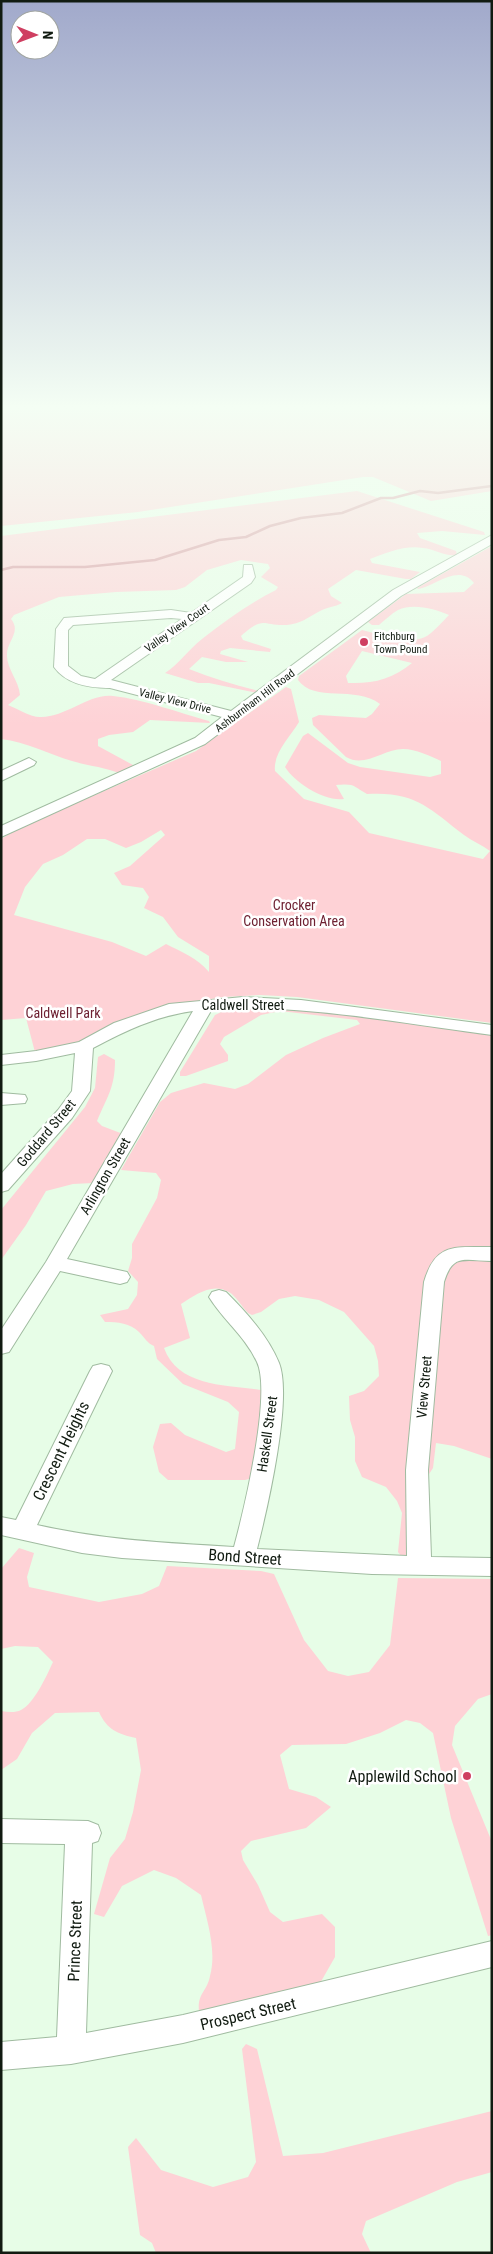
<svg xmlns="http://www.w3.org/2000/svg" width="493" height="2254" font-family="'Roboto Condensed',sans-serif">
<style>
.green{fill:#fed2d6;fill-rule:evenodd}
.lines{fill:none;stroke-linecap:round;stroke-linejoin:round}
.stream{stroke:#d898a0;stroke-width:2.5}
.minor-casing{stroke:#a0bba0;stroke-width:2}
.minor{fill:#fff;fill-rule:evenodd}
.poi-dot{fill:#cf3f61;stroke:#fff;stroke-width:2}
.labels{text-anchor:middle;dominant-baseline:central;stroke-width:5;stroke-linejoin:round;paint-order:stroke}
.far-street-label{font-size:11px;fill:#111b11;stroke:#fff}
.far-poi-label{font-size:11px;fill:#111b11;stroke:#fff;text-anchor:start}
.park-label{font-size:14px;fill:#6e2132;stroke:#fff}
.street-label{font-size:14px;fill:#111b11;stroke:#fff}
.near-street-label{font-size:16px;fill:#111b11;stroke:#fff}
.near-poi-label{font-size:16px;fill:#111b11;stroke:#fff;text-anchor:end}
</style>
<rect width="100%" height="100%" fill="#e7fde7"/>
<!-- green -->
<g class="green">
<polygon points="1,410 492,410 492,491 431,501 373,477 363,477 138,512 1,526"/>
<path d="M357,491L484,532L485,535L442,531L417,533L420,538L456,551L457,555C445,557 435,549 423,548C405,545 386,553 370,559L372,563L420,572L411,579H406L356,570L328,589L331,596L342,603C335,607 327,607 320,611C309,617 300,624 287,625C261,626 265,615 241,636L243,640L271,649L270,652L230,648L221,651L220,654L248,662H226L202,657L189,669C212,678 235,685 259,691L257,693L209,683H198L165,673C179,664 188,650 202,639C225,621 250,603 276,590L278,587L261,577L270,568L268,564L241,560L207,570L185,587L176,590L116,592L59,597L14,615L11,619C22,632 6,642 7,656C7,669 19,681 20,695L8,705C18,709 30,717 40,717C65,718 89,693 113,696C142,699 180,713 209,721L210,723L150,720L133,732L109,735L98,739V746L133,765L129,771L121,774C105,767 88,766 72,761C48,754 27,742 1,739V536Z"/>
<path d="M492,546V1023L297,997L260,995L224,997L191,1002L84,1046L36,1056L26,1018L1,1020V839L19,828L196,751L286,687L291,689L292,693L299,722C290,737 273,753 275,771L304,799L349,812L369,833L483,859L490,851C482,845 472,841 464,835C429,808 415,791 367,794C353,786 355,783 336,785L344,799C325,802 295,783 285,767L303,736L308,733L348,763L360,767L430,777L441,774V761C430,756 416,749 403,749C384,749 365,768 346,757L313,725L312,718L319,715L366,718L372,714L380,704C356,685 314,703 298,680L299,676L362,630C378,634 409,645 425,637C433,633 443,621 449,615C435,609 413,603 398,610C391,614 385,620 379,625H372L368,622L406,594L464,592L474,583C458,563 434,587 418,589L417,588ZM362,651L412,663C393,679 373,684 348,683L346,676ZM161,830L165,835L130,866L114,873L122,885L143,888L149,897L144,908L163,917L178,937L209,956V972C197,958 182,952 166,944L146,956L112,942L14,915L25,887L43,864L63,855L87,839H105L126,848L141,842Z"/>
<path d="M302,1008L492,1034V1249L441,1253L436,1259L411,1553L402,1557L398,1552L402,1513L397,1501L386,1487L362,1477L355,1461V1437L350,1420L349,1396L364,1391L379,1376L378,1361L374,1346L344,1312L319,1300L295,1296L279,1299L261,1312L252,1315L248,1313C242,1307 236,1296 229,1292C212,1282 195,1295 181,1304L190,1338L164,1348C178,1387 227,1385 261,1390L267,1400L253,1478L245,1480H168L159,1472L153,1447L160,1424L171,1423L185,1435L226,1452L235,1449L239,1412L228,1402L183,1384L157,1359L154,1346C147,1343 145,1338 139,1332C130,1323 118,1322 105,1322L100,1315L128,1309L137,1295L138,1282L128,1271L132,1258V1244L157,1198L161,1180L156,1173L121,1170L160,1102L171,1093L204,1083L235,1089L248,1084L286,1055L323,1038L360,1024L357,1020L280,1011L261,1015L224,1037L220,1044L228,1055V1061L186,1076H180V1072L215,1015L228,1009Z"/>
<path d="M104,1054L115,1060C115,1088 107,1097 97,1121L102,1126L123,1134L93,1183L73,1184L46,1191L26,1225L1,1260V1210L85,1107L95,1088L98,1057Z"/>
<polygon points="462,1261 492,1261 492,1459 454,1446 436,1443 433,1468 429,1474 423,1468 440,1281 448,1264"/>
<path d="M19,1548L34,1553L27,1577L29,1587L99,1602L142,1594L159,1586L167,1566L261,1571L274,1574L304,1640L328,1671L348,1676L369,1672L390,1645L398,1578L492,1579V1694L478,1699L455,1726L452,1745L492,1842V1935L488,1936L451,1818L433,1733L420,1723L406,1720L380,1733L346,1744L292,1745L280,1755L289,1789L316,1797L331,1807L306,1828L251,1841L241,1851L243,1860L258,1885L270,1912L283,1922L322,1914L335,1927V1957L319,1985L199,2012C197,1993 207,1992 210,1976C217,1950 207,1921 201,1895L176,1878L154,1870L122,1886L104,1917L94,1914L110,1858L125,1839L133,1812L141,1770L136,1738C118,1734 107,1730 99,1712L55,1713L32,1733L17,1759L1,1770V1711C8,1712 15,1713 21,1710C34,1704 47,1675 53,1662L38,1647L15,1646L1,1649V1569Z"/>
<polygon points="246,2044 257,2049 283,2156 323,2153 492,2111 492,2172 457,2182 366,2221 362,2234 371,2253 156,2253 152,2243 140,2235 128,2147 136,2138 161,2170 213,2187 248,2177 256,2162 242,2049"/>
</g>
<g class="lines">
<!-- stream -->
<polyline class="stream" points="1,570 13,567 85,567 155,560 219,540 246,537 270,526 301,518 342,513 381,498 393,498 420,491 438,493 492,486"/>
<!-- minor casing -->
<g class="minor-casing">
<g id="minor">
<path d="M492,535V544L401,596L205,744L1,837V826L195,738L222,717L110,688C90,688 67,685 54,667L56,629L64,618L171,610L191,613L243,577L244,565H252L255,577L251,583L111,680L231,711L393,590ZM171,618L182,619L95,679L81,676L68,666V630L73,625Z"/>
<polygon points="29,758 36,762 34,765 1,781 1,771"/>
<path d="M243,997L301,1000L492,1025V1035C399,1023 305,1004 212,1009L67,1259L127,1272L130,1277L127,1282L120,1284L60,1271L9,1352L1,1354V1330L46,1262L193,1011C156,1016 125,1031 93,1048L90,1091L72,1118L8,1190L1,1192V1174L58,1110L72,1091L75,1053L36,1061L1,1065V1055L36,1051L79,1042L114,1023L169,1004Z"/>
<polygon points="1,1093 25,1095 27,1099 25,1103 1,1105"/>
<path d="M492,1247V1261C466,1261 453,1252 444,1282L428,1470L431,1557L492,1558V1576L372,1574L122,1558L82,1553L1,1535V1517L16,1520L90,1371L93,1366L101,1364L109,1366L112,1371L37,1525C103,1540 166,1543 234,1547C244,1510 272,1394 257,1362C245,1336 223,1320 209,1297L212,1292L219,1290L226,1292C246,1312 268,1336 279,1363C293,1398 267,1510 257,1549L407,1556L406,1470L424,1282C436,1241 456,1248 492,1247Z"/>
<polygon points="1,1819 88,1821 98,1825 101,1833 98,1841 92,1843 86,2033 183,2015 492,1941 492,1967 183,2043 71,2064 1,2070 1,2042 57,2037 65,1844 1,1843"/>
</g>
</g>
<!-- minor -->
<use href="#minor" class="minor"/>
</g>
<!-- sky -->
<linearGradient id="sky" x2="0" y2="1"><stop stop-color="#a1a9cb"/><stop offset="0.56" stop-color="#f4fef4"/><stop offset="1" stop-color="#f4fef4" stop-opacity="0"/></linearGradient>
<rect width="493" height="726" fill="url(#sky)"/>
<!-- markers -->
<g class="poi-dot">
<circle cx="364" cy="642" r="5"/>
<circle cx="467" cy="1776" r="5"/>
</g>
<g class="labels">
<!-- far-street labels -->
<g class="far-street-label">
<text transform="translate(177 628) rotate(-35)">Valley View Court</text>
<text transform="translate(175 701) rotate(14)">Valley View Drive</text>
<text transform="translate(255 701) rotate(-37)">Ashburnham Hill Road</text>
</g>
<!-- far-poi labels -->
<g class="far-poi-label">
<text x="374" y="636">Fitchburg<tspan x="374" dy="13">Town Pound</tspan></text>
</g>
<!-- park labels -->
<g class="park-label">
<text x="294" y="905">Crocker<tspan x="294" dy="16">Conservation Area</tspan></text>
<text x="63" y="1013">Caldwell Park</text>
</g>
<!-- street labels -->
<g class="street-label">
<text x="243" y="1005">Caldwell Street</text>
<text transform="translate(46 1133) rotate(-50)">Goddard Street</text>
<text transform="translate(105 1176) rotate(-60)">Arlington Street</text>
<text transform="translate(424 1387) rotate(-85)">View Street</text>
<text transform="translate(267 1434) rotate(-82)">Haskell Street</text>
</g>
<!-- near-street labels -->
<g class="near-street-label">
<text transform="translate(61 1451) rotate(-64)">Crescent Heights</text>
<text transform="translate(245 1557) rotate(4)">Bond Street</text>
<text transform="translate(75 1941) rotate(-88)">Prince Street</text>
<text transform="translate(248 2014) rotate(-13)">Prospect Street</text>
</g>
<!-- near-poi labels -->
<g class="near-poi-label">
<text x="457" y="1776">Applewild School</text>
</g>
</g>
<!-- border -->
<rect width="493" height="2254" fill="none" stroke="#111b11" stroke-width="5"/>
<!-- north arrow -->
<g transform="translate(35 35) rotate(91)"><circle r="24" fill="#ffffff" stroke="#a0a4a0"/>
<path d="M0-4L9 19L0 12L-9 19Z" fill="#cf3f61"/>
<text y="-8" font-size="14" font-weight="bold" text-anchor="middle" fill="#111b11">N</text>
</g>
</svg>
